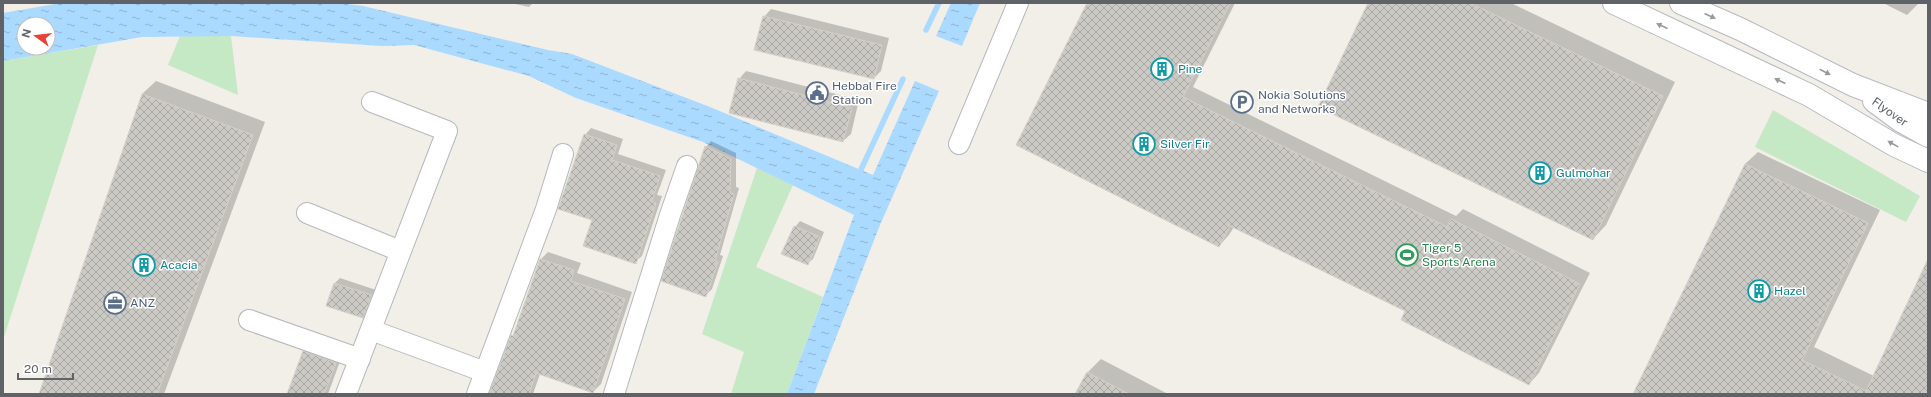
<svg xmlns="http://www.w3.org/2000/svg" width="1931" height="397" font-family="'Public Sans',sans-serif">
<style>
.green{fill:#c5e8c5}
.water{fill:url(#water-ripples);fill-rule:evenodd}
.shadow{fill:#0003}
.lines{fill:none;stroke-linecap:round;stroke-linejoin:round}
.stream{stroke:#aadaff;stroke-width:5.5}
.building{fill:url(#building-cross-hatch);stroke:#d6d1c6}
.street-casing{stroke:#b5b8bc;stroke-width:22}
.secondary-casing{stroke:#b6babf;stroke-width:24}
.street{stroke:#fff;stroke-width:20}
.secondary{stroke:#fff;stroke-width:22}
.oneway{fill:#979a9d}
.labels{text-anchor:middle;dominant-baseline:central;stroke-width:3;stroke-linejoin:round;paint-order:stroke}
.culture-label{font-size:12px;fill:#0d838f;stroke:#fff;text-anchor:start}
.service-label{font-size:12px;fill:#4e5e75;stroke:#fff;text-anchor:start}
.street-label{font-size:12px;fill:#5f6368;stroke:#fff}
.leisure-label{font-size:12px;fill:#27864d;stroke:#fff;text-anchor:start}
</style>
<defs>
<pattern id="water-ripples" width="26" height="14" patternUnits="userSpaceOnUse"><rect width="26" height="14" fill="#aadaff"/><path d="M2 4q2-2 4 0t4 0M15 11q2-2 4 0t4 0" fill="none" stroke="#8eb4d2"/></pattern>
<pattern id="building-cross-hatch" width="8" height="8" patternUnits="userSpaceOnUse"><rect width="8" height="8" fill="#cccac5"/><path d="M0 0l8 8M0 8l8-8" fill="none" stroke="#a9a8a4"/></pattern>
</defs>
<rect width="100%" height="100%" fill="#f1efe8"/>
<!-- green -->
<g class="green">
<polygon points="180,36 231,36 238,95 168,65"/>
<polygon points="98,45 3,340 3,61"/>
<polygon points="1773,110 1920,196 1906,222 1755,147"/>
<polygon points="757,168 793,185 756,267 823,297 787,394 731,394 744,352 702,334"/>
</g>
<!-- water -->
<g class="water">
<path d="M61,3H340L363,6L548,50L572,54L710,107L873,175L915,81L939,91L880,225L814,394H787L854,215L703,142L576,98L529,76L414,45L382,46L231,36L142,37L3,61V13ZM24,24H48V48H24Z"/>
<polygon points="951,3 980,3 962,46 936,36"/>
</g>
<!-- shadow -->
<g class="shadow">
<polygon points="511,3 533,3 529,7"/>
<polygon points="1088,3 1235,3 1193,87 1456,216 1463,209 1590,273 1539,373 1529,384 1406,311 1234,227 1229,235 1219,246"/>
<polygon points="1369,3 1511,3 1675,82 1606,225 1593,239"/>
<polygon points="1883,3 1919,3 1907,15"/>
<polygon points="771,9 889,38 881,71 874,78 764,17"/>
<polygon points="746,71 859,100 851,134 843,141 739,79"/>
<polygon points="156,81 265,122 164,394 40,394 142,94"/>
<polygon points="591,128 623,139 618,154 666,170 657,195 662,196 642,256 635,262 593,220 585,135"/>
<polygon points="711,141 736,153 736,187 739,188 720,255 723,256 712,289 706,295 706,147"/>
<polygon points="1758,152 1880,210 1814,347 1874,376 1928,262 1928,394 1639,394 1745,164"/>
<polygon points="800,221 824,232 813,259 807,264 795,227"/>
<polygon points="548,252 581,263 577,273 632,292 601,384 593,392 540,374 533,394 491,394 512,336 515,333 540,260"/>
<polygon points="340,278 376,290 368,312 363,317 328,305 335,283"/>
<polygon points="311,345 342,356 328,394 288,394 304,352"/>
<polygon points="1101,359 1168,394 1076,394 1088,372"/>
</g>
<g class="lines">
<!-- stream -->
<g class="stream">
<polyline points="926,30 939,3"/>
<polyline points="858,176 903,79"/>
</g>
</g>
<!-- building -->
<g class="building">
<polygon points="1087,3 1230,3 1183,97 1447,227 1451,219 1580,284 1529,385 1401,320 1405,311 1230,226 1219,247 1016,145"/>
<polygon points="1368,3 1470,3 1663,96 1593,240 1318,107"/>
<polygon points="763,16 882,45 874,79 754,50"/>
<polygon points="738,78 852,108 843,142 729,113"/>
<polygon points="142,94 253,135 157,394 39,394"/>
<polygon points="584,134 617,145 612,160 660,176 652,201 656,203 636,264 583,246 592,220 558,209"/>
<polygon points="705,146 731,159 730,193 734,194 715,261 718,262 706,297 661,281"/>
<polygon points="1745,164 1868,223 1802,360 1866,391 1928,259 1928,394 1633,394"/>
<polygon points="794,226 820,237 808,265 781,254"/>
<polygon points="540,259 574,270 571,281 625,299 593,393 536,373 529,394 489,394 511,335 513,336"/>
<polygon points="334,283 372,295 363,318 326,306"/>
<polygon points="303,351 336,363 324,394 287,394"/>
<polygon points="1087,372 1129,394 1075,394"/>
</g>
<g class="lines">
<!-- street casing -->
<g class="street-casing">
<g id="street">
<polyline points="959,144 1018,3"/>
<polyline points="307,213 400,251"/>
<polyline points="249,320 360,359"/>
<polyline points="371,330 485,372"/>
<polyline points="346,394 447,131 372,102"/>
<polyline points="477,394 546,209 563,154"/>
<polyline points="614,394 670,215 687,166"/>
</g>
</g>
<!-- secondary casing -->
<g class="secondary-casing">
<g id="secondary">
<polyline points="1614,3 1809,95 1894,145 1928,161"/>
<polyline points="1681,3 1740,29 1853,85 1928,114"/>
<polyline points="1874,101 1901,121 1928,136"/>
</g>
</g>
<!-- street -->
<use href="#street" class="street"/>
<!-- secondary -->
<use href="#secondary" class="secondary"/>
</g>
<!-- one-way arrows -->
<defs><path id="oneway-solid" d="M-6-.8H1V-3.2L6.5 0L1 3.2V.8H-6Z"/></defs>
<g class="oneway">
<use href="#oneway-solid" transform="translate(1710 16) rotate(24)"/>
<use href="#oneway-solid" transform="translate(1662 26) rotate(-156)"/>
<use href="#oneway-solid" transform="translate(1825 72) rotate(27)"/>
<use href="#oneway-solid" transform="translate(1780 81) rotate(-155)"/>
<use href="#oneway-solid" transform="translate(1893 144) rotate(-151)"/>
</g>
<!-- icons -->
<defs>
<g id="building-ring" transform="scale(1.15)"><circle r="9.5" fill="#fff" stroke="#0f9aa8" stroke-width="1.5"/><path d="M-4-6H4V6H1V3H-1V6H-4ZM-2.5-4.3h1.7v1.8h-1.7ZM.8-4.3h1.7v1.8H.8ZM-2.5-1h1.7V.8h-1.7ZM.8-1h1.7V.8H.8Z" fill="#0f9aa8"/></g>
<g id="civic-ring" transform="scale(1.15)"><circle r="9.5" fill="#fff" stroke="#5c6f8a" stroke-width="1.5"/><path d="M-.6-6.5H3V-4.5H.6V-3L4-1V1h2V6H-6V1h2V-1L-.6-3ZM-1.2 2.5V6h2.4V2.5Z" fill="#5c6f8a"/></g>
<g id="parking-ring" transform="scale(1.15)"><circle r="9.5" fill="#fff" stroke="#5c6f8a" stroke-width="1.5"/><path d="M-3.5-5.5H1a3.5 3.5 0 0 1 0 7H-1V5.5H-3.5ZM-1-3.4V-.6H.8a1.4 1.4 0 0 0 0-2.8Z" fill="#5c6f8a"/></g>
<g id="stadium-ring" transform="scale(1.15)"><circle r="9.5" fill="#fff" stroke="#2e9e5b" stroke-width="1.5"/><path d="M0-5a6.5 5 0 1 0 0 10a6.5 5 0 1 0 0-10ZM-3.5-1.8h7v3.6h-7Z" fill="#2e9e5b"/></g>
<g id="office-ring" transform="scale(1.15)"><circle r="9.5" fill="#fff" stroke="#5c6f8a" stroke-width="1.5"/><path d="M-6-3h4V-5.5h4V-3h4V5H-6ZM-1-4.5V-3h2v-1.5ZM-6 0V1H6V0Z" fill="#5c6f8a"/></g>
</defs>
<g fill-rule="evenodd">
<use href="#building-ring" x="1162" y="69"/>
<use href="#civic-ring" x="817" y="93"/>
<use href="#parking-ring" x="1242" y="102"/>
<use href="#building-ring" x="1144" y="144"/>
<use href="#building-ring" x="1540" y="173"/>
<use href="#stadium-ring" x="1407" y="255"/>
<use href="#building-ring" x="144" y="265"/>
<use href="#building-ring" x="1759" y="291"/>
<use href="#office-ring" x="115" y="303"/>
</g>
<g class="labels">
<!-- culture labels -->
<g class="culture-label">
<text x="1178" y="69">Pine</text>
<text x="1160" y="144">Silver Fir</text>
<text x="1556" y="173">Gulmohar</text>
<text x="160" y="265">Acacia</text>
<text x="1774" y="291">Hazel</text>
</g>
<!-- service labels -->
<g class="service-label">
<text x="832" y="86">Hebbal Fire<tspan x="832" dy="14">Station</tspan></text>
<text x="1258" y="95">Nokia Solutions<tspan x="1258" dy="14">and Networks</tspan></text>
<text x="130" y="303">ANZ</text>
</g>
<!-- street labels -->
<g class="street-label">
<text transform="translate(1890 112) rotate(35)">Flyover</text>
</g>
<!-- leisure labels -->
<g class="leisure-label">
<text x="1422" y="248">Tiger 5<tspan x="1422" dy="14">Sports Arena</tspan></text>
</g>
</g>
<!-- border -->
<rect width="1931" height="397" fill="none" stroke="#5f6368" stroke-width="8"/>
<!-- north arrow -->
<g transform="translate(36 36) rotate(285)"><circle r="19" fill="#ffffff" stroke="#bfc1c3"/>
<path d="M0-3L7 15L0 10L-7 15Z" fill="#ea4335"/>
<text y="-6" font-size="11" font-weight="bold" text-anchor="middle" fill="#5f6368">N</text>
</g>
<!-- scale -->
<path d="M18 373v6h55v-6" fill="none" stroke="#5f6368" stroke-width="2"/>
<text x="24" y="373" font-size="12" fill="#5f6368" stroke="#ffffff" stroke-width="3" paint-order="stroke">20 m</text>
</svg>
